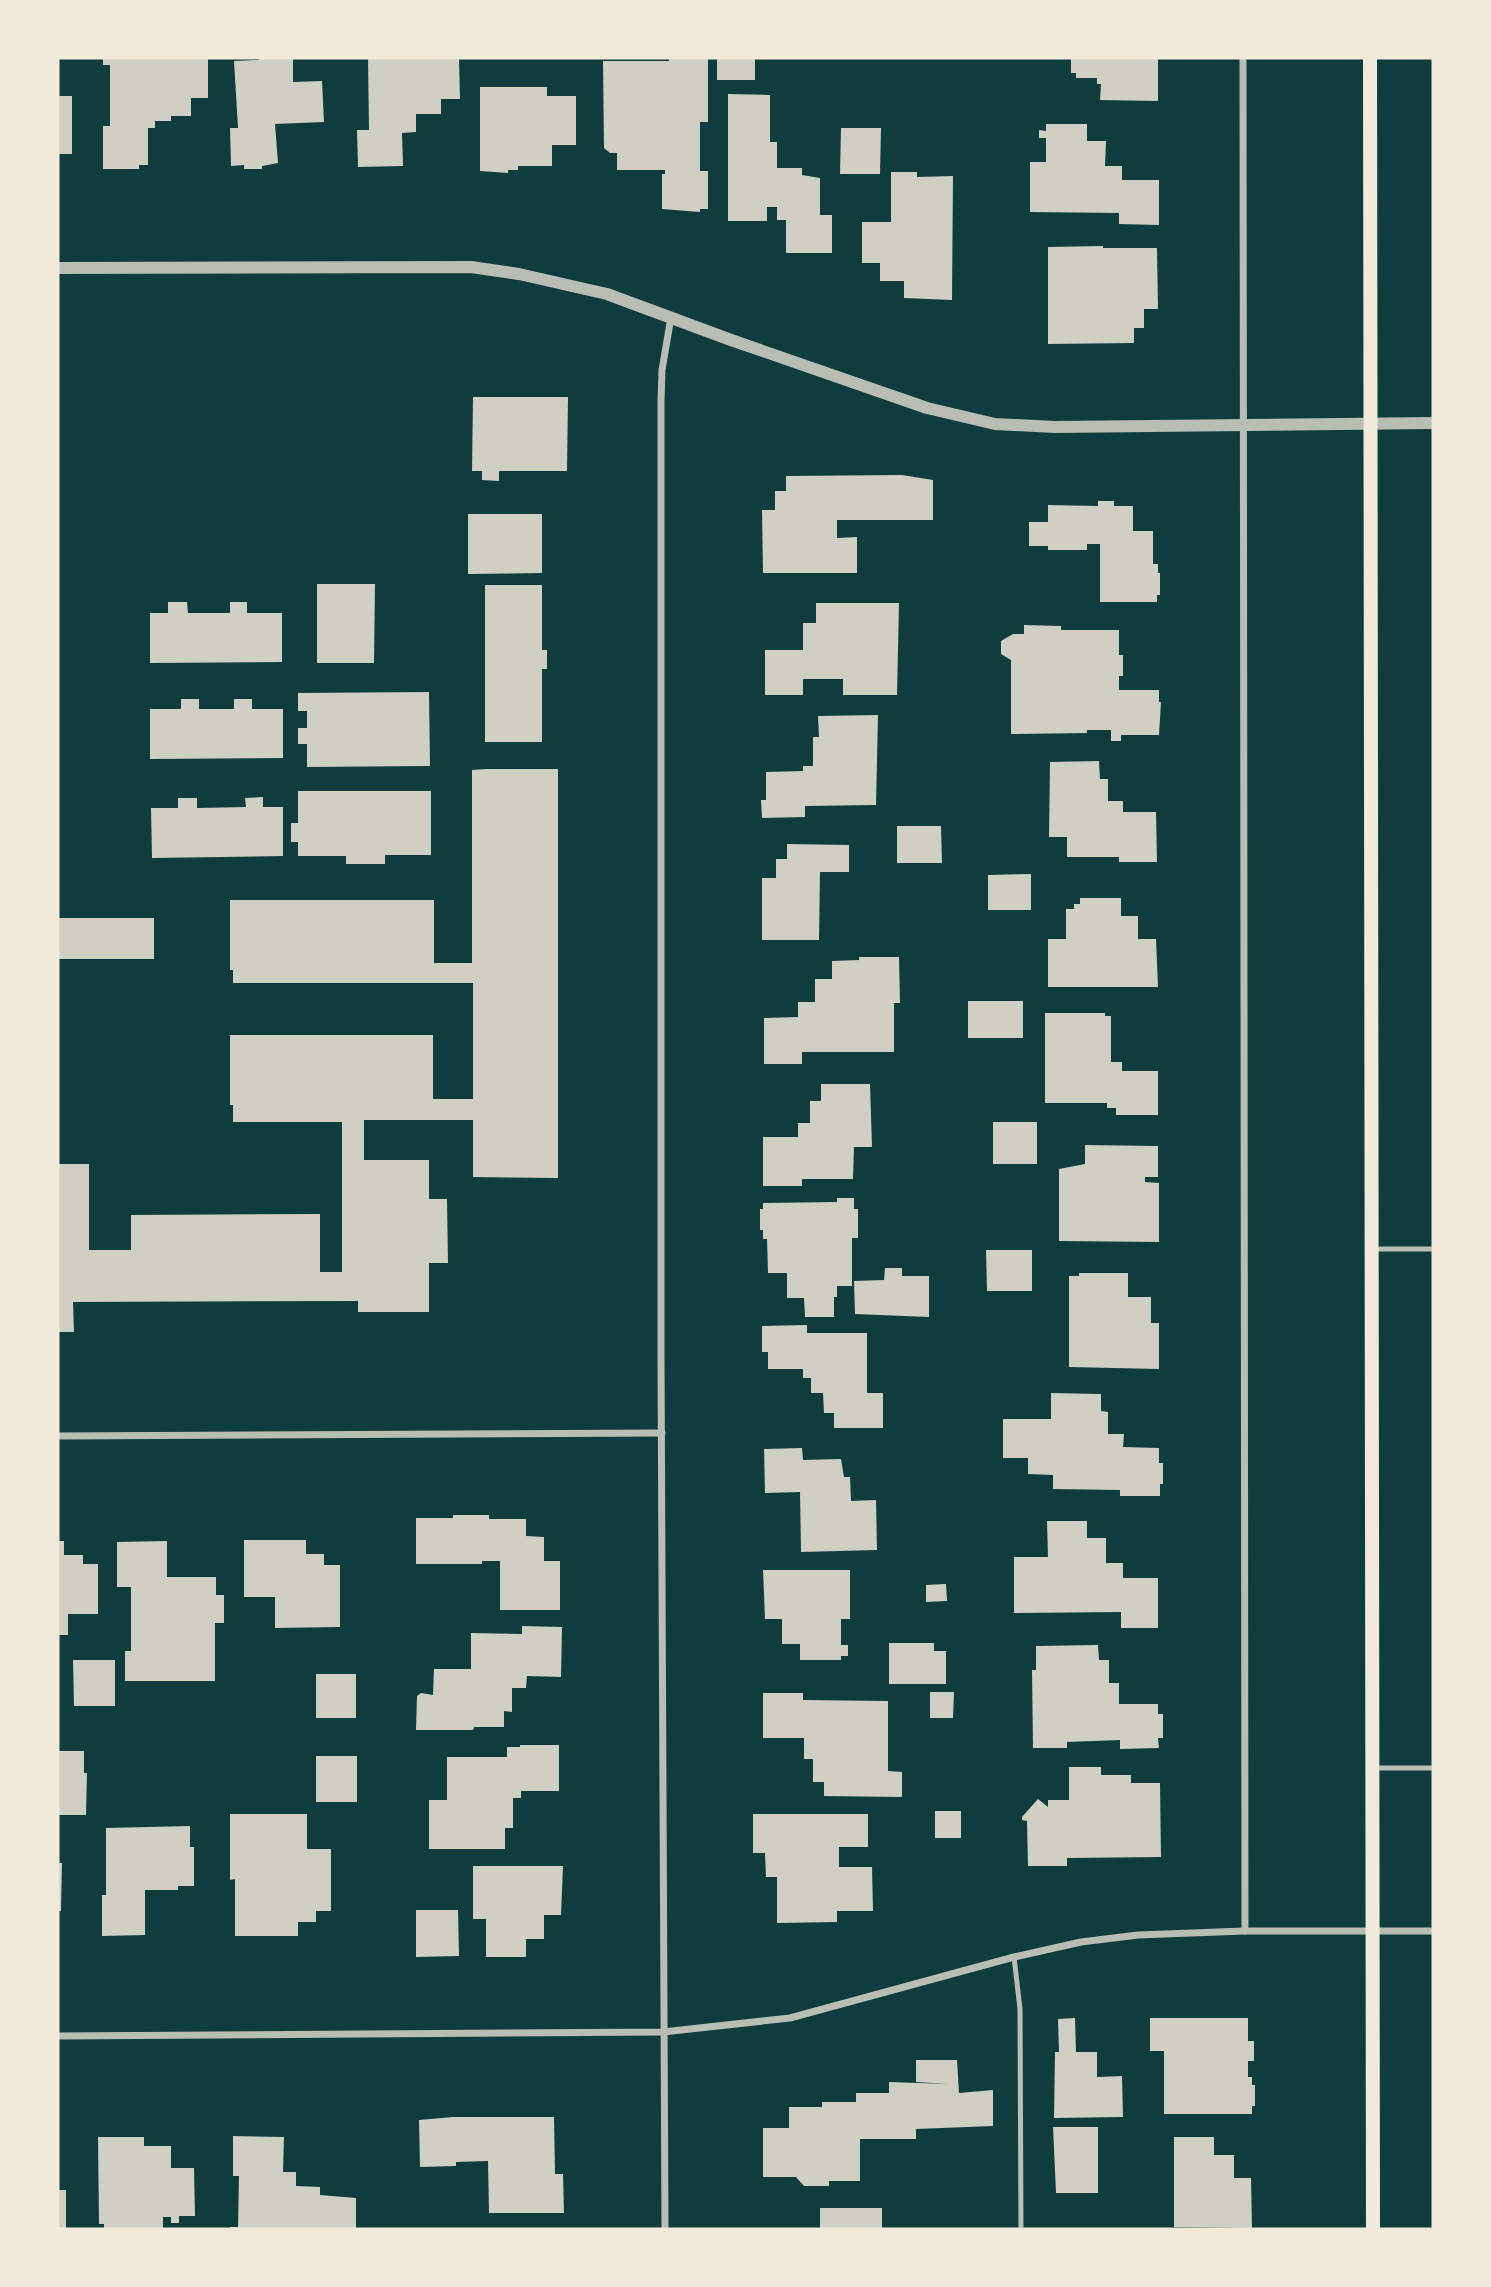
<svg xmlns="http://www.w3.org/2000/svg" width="1491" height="2287" font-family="'Asap Condensed',sans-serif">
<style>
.building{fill:#cfcfc3}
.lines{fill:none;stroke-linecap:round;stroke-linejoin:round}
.service{stroke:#b8beb3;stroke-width:5}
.minor{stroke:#b8beb3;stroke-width:7}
.tertiary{stroke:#b8beb3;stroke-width:12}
.secondary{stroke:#f1e9da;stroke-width:14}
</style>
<rect width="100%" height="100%" fill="#0f3d3e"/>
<!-- building -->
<g class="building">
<polygon points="103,58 208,58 208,98 191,98 191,116 171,116 171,121 155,121 155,128 148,128 148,165 139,165 139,169 103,169 103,126 110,126 110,65 103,65"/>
<polygon points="259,58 293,58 293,82 322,81 324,122 275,124 278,163 262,166 262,169 244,169 244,165 231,166 230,128 238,128 234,61 259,60"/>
<polygon points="368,58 459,58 460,99 441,99 441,114 416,114 416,132 402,133 403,166 358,167 357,130 369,130"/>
<polygon points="669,58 708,58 708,122 700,122 700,171 708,171 708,209 700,209 700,212 662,209 662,174 665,174 665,170 617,170 617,153 610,153 604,148 603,61 669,61"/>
<rect x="717" y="58" width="38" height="22"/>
<polygon points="1071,58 1158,58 1158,101 1100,100 1101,84 1097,84 1097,78 1076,78 1076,73 1071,73"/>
<polygon points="480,87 547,87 547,96 576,96 576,145 552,145 552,166 518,166 518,170 508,170 508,173 480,171"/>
<polygon points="728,94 770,95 770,142 777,142 777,168 802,168 802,175 820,178 820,215 832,215 832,253 786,253 786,220 777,220 777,207 767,207 767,221 728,221"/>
<rect x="58" y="96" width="14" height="58"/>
<polygon points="1046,124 1087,124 1087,141 1106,141 1105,166 1122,166 1122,180 1159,180 1159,225 1119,224 1119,213 1030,212 1030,162 1046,162 1046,138 1039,138 1039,130 1046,131"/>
<polygon points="841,128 881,128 880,174 840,174"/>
<polygon points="891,172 917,172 917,177 953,176 952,300 904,298 904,281 880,281 880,263 862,263 862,222 891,222"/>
<polygon points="1103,246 1103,248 1157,248 1158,309 1144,309 1144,328 1134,328 1134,343 1048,344 1048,247"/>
<polygon points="473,397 568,397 567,471 499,471 499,481 482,480 482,471 472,471"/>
<polygon points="902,475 933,480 933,520 837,520 837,538 857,537 857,573 763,573 762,510 775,510 775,491 786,491 786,476"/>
<polygon points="1098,501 1114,501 1114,506 1133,506 1133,531 1153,531 1153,564 1158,564 1158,573 1160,573 1160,595 1157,595 1157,602 1100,602 1100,544 1087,544 1087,550 1048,550 1048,546 1029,546 1029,522 1048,522 1048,505 1098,506"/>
<polygon points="468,514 542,514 542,573 468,574"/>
<polygon points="317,584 375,584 374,663 317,663"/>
<polygon points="485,585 542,585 542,650 547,650 547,669 542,669 542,742 485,742"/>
<polygon points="168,602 187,602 188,613 230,613 230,602 247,602 247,613 282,613 282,662 150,663 150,613 168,613"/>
<polygon points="816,603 899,603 897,695 843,695 843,679 803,679 803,695 765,695 765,650 803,650 803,623 816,623"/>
<polygon points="1024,625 1061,626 1061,630 1119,630 1119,655 1123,655 1123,676 1119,676 1119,690 1159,690 1159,702 1161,702 1159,735 1121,735 1121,741 1111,741 1111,730 1087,730 1087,733 1011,734 1011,660 1001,654 1001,641 1013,634 1024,634"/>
<polygon points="429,692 430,766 307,767 307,744 298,744 298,728 307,728 307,711 298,711 298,693"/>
<polygon points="181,699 199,699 199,709 234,709 234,699 252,699 252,709 283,709 283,758 150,759 150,709 181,709"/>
<polygon points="878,715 876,805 805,806 805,817 762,818 761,800 766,800 766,772 803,771 803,766 813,766 813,737 819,737 818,716"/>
<polygon points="1099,761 1100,779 1108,779 1108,801 1123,801 1123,812 1156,812 1157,862 1119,862 1119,857 1067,857 1067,837 1049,837 1050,762"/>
<polygon points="487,769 558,769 558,1178 473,1177 473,1120 364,1120 364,1160 429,1160 429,1199 447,1199 448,1263 429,1263 429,1312 358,1312 358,1301 73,1302 74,1332 58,1332 58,1164 89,1164 89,1250 131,1250 131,1215 320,1214 320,1272 342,1272 342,1122 233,1122 233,1105 230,1105 230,1035 433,1035 433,1099 473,1099 473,983 233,983 233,970 230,970 230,900 434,900 434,963 472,963 472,770"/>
<polygon points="298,791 431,791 431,855 385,855 385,864 346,864 346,856 298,856 298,842 291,842 291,823 298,823"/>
<polygon points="263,797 263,807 283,807 283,856 152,858 151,808 178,808 178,798 197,798 197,808 246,807 245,798"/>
<polygon points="897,826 941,826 942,863 897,863"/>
<polygon points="787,844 849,845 849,872 820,872 819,940 762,940 762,878 776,878 776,859 787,859"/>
<polygon points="1031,874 1031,910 988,910 988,875"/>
<polygon points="1080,898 1121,898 1121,916 1138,916 1138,939 1156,939 1158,987 1048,987 1048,939 1066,939 1066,909 1074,909 1074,904 1080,904"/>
<rect x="58" y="918" width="96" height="41"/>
<polygon points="859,957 899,957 900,1003 894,1003 894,1052 802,1052 802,1064 764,1064 764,1018 798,1017 798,1002 815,1002 815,979 832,979 832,961 859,960"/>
<rect x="968" y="1001" width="55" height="37"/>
<polygon points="1045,1013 1105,1013 1105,1016 1111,1016 1111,1062 1122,1062 1122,1071 1158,1071 1158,1115 1116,1115 1116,1108 1107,1108 1107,1103 1045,1103"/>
<polygon points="821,1084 870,1084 872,1147 854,1147 853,1179 802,1179 802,1186 763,1186 763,1137 798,1137 798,1123 810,1123 810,1101 821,1101"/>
<rect x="993" y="1122" width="44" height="42"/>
<polygon points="1085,1145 1158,1146 1158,1177 1145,1177 1145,1182 1159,1183 1159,1242 1059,1241 1059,1169 1085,1164"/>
<polygon points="837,1198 854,1198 854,1209 858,1209 858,1238 852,1238 852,1286 837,1286 837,1297 834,1297 834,1317 805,1317 804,1298 787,1298 787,1273 768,1273 767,1239 763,1239 763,1230 760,1230 760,1209 763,1209 763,1203 837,1202"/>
<polygon points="986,1250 1032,1250 1032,1291 987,1291"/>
<polygon points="885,1268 902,1268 902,1276 929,1276 929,1317 855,1314 854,1281 884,1280"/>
<polygon points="1079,1273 1128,1273 1128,1297 1151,1297 1151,1323 1159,1323 1159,1369 1069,1367 1069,1276 1079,1276"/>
<polygon points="807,1325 807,1333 867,1333 867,1393 883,1393 883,1428 834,1428 834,1413 824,1413 823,1393 811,1393 811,1378 803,1378 803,1369 768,1369 768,1352 762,1352 762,1326"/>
<polygon points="1051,1393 1101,1394 1101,1411 1108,1412 1108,1434 1124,1434 1123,1447 1159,1448 1159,1463 1163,1463 1163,1484 1160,1484 1160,1496 1120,1496 1120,1490 1053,1489 1053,1475 1028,1474 1028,1458 1003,1458 1003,1419 1051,1419"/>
<polygon points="802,1448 803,1460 841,1459 844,1477 850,1477 851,1501 876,1500 877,1550 801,1552 800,1492 765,1493 764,1449"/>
<polygon points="453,1515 489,1515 489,1519 526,1519 526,1536 544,1537 544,1561 560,1561 560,1610 500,1610 500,1561 482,1561 482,1564 416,1564 416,1518 453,1518"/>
<polygon points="1047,1521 1087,1521 1087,1538 1106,1538 1106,1563 1123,1563 1123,1578 1158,1578 1158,1628 1121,1628 1121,1612 1014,1613 1014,1557 1048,1557"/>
<polygon points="244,1540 306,1540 306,1554 324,1554 324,1565 340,1565 340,1627 275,1628 275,1597 244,1597"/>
<polygon points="58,1541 64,1541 64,1555 83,1555 83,1564 98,1564 98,1614 68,1614 68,1635 58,1635"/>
<polygon points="167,1541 167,1577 216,1577 216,1595 224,1595 224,1623 215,1623 215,1681 125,1681 125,1651 131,1651 131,1587 117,1587 117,1542"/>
<polygon points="763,1570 850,1570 850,1619 841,1619 841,1645 848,1645 848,1656 841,1656 841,1660 800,1660 800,1644 782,1644 782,1619 765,1619"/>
<polygon points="946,1584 947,1601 926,1602 926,1585"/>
<polygon points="522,1626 562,1627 561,1677 527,1676 526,1688 512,1688 512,1712 504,1711 504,1727 474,1727 473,1730 416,1730 417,1696 421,1693 433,1695 434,1669 471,1669 471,1633 522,1634"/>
<polygon points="889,1643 934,1643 934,1651 946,1651 946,1684 889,1684"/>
<polygon points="1098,1645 1099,1660 1109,1660 1109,1683 1119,1683 1119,1704 1158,1704 1158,1714 1163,1714 1163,1738 1158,1738 1159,1748 1120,1749 1120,1740 1067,1742 1067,1748 1033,1748 1032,1670 1036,1670 1036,1646"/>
<polygon points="73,1660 115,1660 115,1706 74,1706"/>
<rect x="316" y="1674" width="40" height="44"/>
<polygon points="930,1692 954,1692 953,1718 930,1718"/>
<polygon points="763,1693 803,1693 803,1700 888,1701 888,1771 902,1772 902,1797 824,1796 824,1782 813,1782 813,1759 804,1759 804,1738 763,1738"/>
<polygon points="520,1745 559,1745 559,1791 521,1791 521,1798 513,1798 513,1828 505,1828 505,1849 429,1849 429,1800 447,1800 447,1757 507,1757 507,1747 520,1747"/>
<polygon points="58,1751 84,1751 84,1773 87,1773 86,1815 58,1815"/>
<rect x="316" y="1756" width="41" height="46"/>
<polygon points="1069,1767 1101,1767 1101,1775 1131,1775 1131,1783 1160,1783 1161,1857 1067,1858 1067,1866 1028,1866 1027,1821 1022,1820 1022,1817 1038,1799 1048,1807 1048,1800 1069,1800"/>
<rect x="935" y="1811" width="26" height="27"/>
<polygon points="230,1814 307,1814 307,1849 331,1849 331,1911 316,1911 316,1922 298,1922 298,1936 235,1936 235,1879 230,1880"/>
<polygon points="753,1814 868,1814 868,1847 839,1847 839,1867 872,1867 873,1911 837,1911 837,1922 777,1923 777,1877 766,1877 765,1853 753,1853"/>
<polygon points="190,1826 190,1847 194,1847 194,1886 178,1886 178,1890 145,1890 145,1935 102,1936 102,1895 106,1895 106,1828"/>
<polygon points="58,1863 62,1863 61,1911 58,1911"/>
<polygon points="473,1866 563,1866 561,1915 544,1915 544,1939 526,1939 526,1957 486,1957 486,1919 473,1919"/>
<polygon points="416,1910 458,1910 459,1956 416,1957"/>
<polygon points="1075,2018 1076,2052 1097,2052 1097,2077 1122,2076 1123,2117 1054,2118 1055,2052 1059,2052 1058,2019"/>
<polygon points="1150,2018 1248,2018 1248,2041 1254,2041 1254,2061 1248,2061 1248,2077 1252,2077 1252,2085 1255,2085 1255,2106 1252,2106 1252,2114 1164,2114 1164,2051 1150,2051"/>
<polygon points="916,2060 957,2060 959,2093 993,2090 993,2126 916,2129 916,2139 860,2139 860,2181 829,2181 829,2186 804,2186 796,2177 763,2177 763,2128 789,2128 789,2107 822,2107 822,2102 856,2102 856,2093 889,2093 889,2082 948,2084 916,2082"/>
<polygon points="453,2117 554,2117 555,2174 563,2174 564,2213 489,2213 488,2161 456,2162 456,2166 420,2167 419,2120"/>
<polygon points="1053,2127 1098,2127 1098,2193 1056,2193"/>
<polygon points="233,2136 284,2137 283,2172 296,2172 296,2186 320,2187 320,2195 356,2198 356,2229 230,2229 230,2227 238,2227 239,2176 233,2176"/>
<polygon points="98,2137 144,2137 144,2146 171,2146 171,2168 194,2168 195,2216 179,2216 179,2223 171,2223 171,2217 163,2217 163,2229 104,2229 104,2224 99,2224"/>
<polygon points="1174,2137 1214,2137 1214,2155 1234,2155 1234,2178 1251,2178 1252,2228 1174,2227"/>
<rect x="58" y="2190" width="8" height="39"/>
<rect x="820" y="2208" width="62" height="21"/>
</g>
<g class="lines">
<!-- service -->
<g class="service">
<polyline points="1374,1249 1433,1249"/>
<polyline points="1375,1768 1433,1768"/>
<polyline points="1014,1957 1020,2009 1021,2229"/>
</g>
<!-- minor -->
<g class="minor">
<polyline points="1243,58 1245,1931"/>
<polyline points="58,1436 662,1433"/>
<polyline points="58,2036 663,2032 790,2018 1014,1957 1081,1942 1138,1935 1245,1931 1433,1931"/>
<polyline points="665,2229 661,1358 661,401 662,370 671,317"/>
</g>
<!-- tertiary -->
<polyline class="tertiary" points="58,268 471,267 519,274 607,294 731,340 927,408 995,424 1055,427 1433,423"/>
<!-- secondary -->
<polyline class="secondary" points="1370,58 1373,2229"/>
</g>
<!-- border -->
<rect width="1491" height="2287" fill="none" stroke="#f1e9da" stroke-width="119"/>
</svg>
